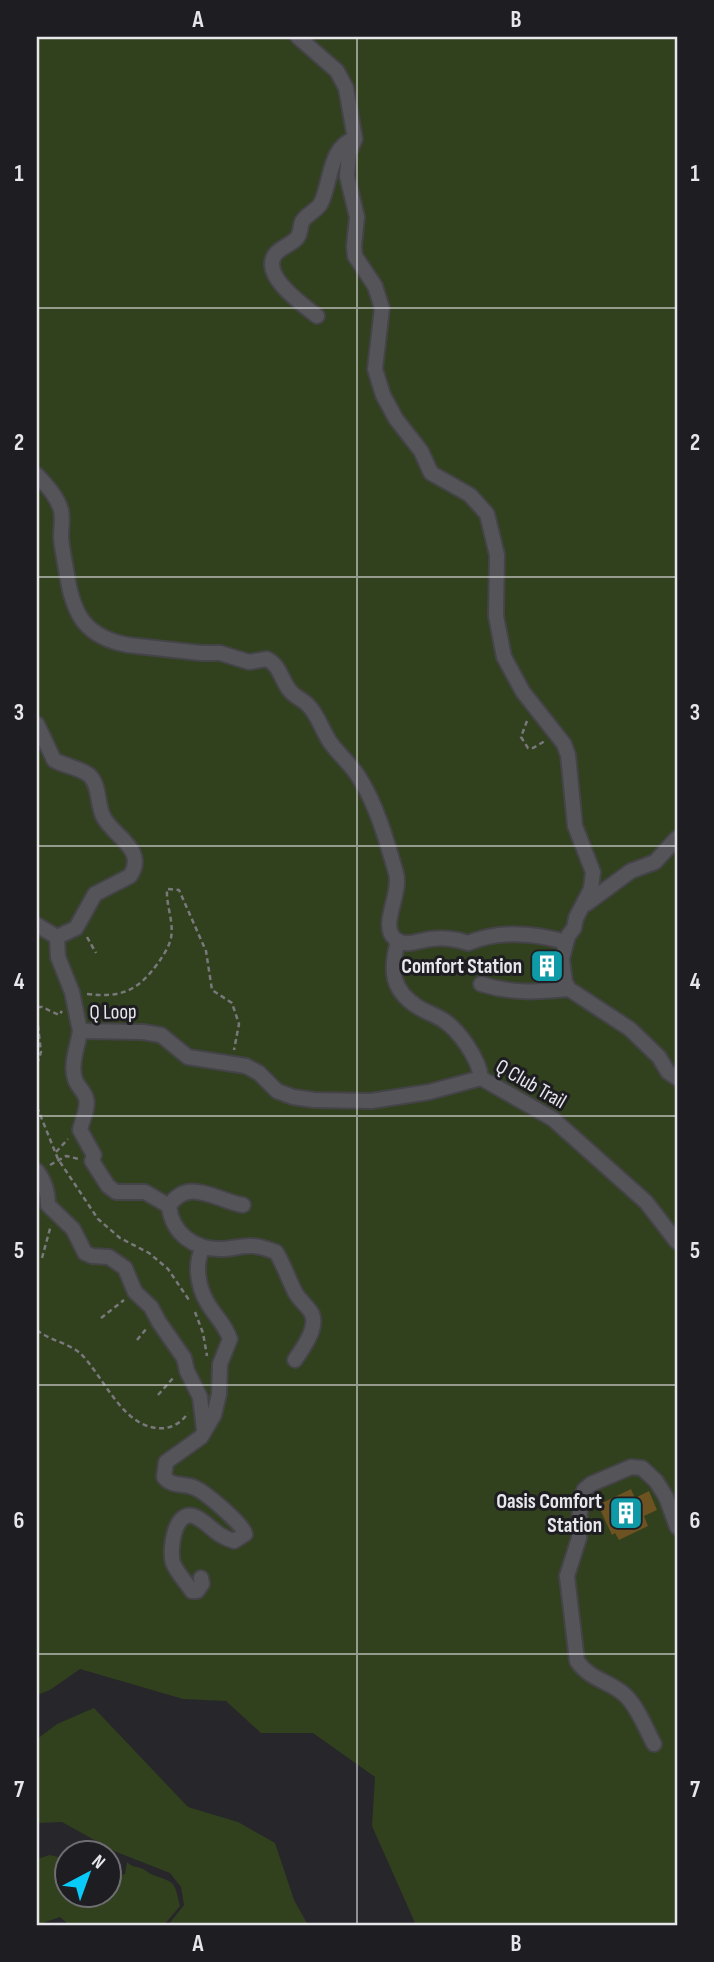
<svg xmlns="http://www.w3.org/2000/svg" width="714" height="1962" font-family="'Sofia Sans Condensed',sans-serif">
<style>
.green{fill:#31401d}
.building{fill:#6d5222}
.lines{fill:none;stroke-linecap:round;stroke-linejoin:round}
.minor-casing{stroke:#444347;stroke-width:18}
.path{stroke:#79787c;stroke-width:2.5;stroke-dasharray:5 3.5;stroke-linecap:butt}
.minor{stroke:#555459;stroke-width:14}
.grid{fill:none;stroke:#e7e6ea;stroke-width:2;stroke-opacity:0.55}
.labels{text-anchor:middle;dominant-baseline:central;stroke-width:6;stroke-linejoin:round;paint-order:stroke}
.poi-label{font-size:21px;font-weight:bold;fill:#e7e6ea;stroke:#1e1d22;text-anchor:end}
.street-label{font-size:21px;fill:#e7e6ea;stroke:#1e1d22}
.neatline{fill:none;stroke:#e7e6ea;stroke-width:2.5}
.grid-label{font-size:23px;text-anchor:middle;font-weight:bold;fill:#e7e6ea}
</style>
<rect width="100%" height="100%" fill="#27262b"/>
<!-- green -->
<g class="green">
<polygon points="37,37 677,37 677,1925 416,1925 372,1826 375,1777 313,1733 261,1733 226,1701 183,1699 80,1669 50,1690 37,1695"/>
<polygon points="94,1708 188,1807 238,1822 275,1843 294,1900 308,1925 168,1925 184,1905 181,1887 170,1873 114,1851 62,1822 37,1823 37,1739 57,1724"/>
<path d="M50,1855L58,1857L66,1868V1896H108L109,1871L117,1876L125,1874L127,1862C133,1868 136,1866 143,1869C146,1870 149,1874 153,1875C176,1883 174,1881 180,1906L164,1925H69L60,1917L37,1925V1859Z"/>
</g>
<!-- building -->
<g class="building">
<polygon points="537,955 559,958 556,977 535,974"/>
<polygon points="631,1489 635,1498 649,1491 657,1510 644,1516 648,1526 619,1540 615,1533 612,1535 598,1505"/>
</g>
<g class="lines">
<!-- minor casing -->
<g class="minor-casing">
<g id="minor">
<polyline points="298,37 337,71 346,88 355,139 349,153 347,176 357,217 354,246 355,256 375,286 382,308 375,369 383,395 396,419 421,451 431,473 470,495 487,514 497,555 496,616 504,657 523,692 564,744 568,755 575,826 593,872 591,889 576,918 574,928 568,936 562,959 565,982 569,989 630,1029 659,1057 668,1072 677,1078"/>
<path d="M317,316C303,305 272,283 272,264C272,249 289,247 297,238C301,233 300,227 302,222C306,214 317,211 321,203C331,183 329,147 354,139L353,141"/>
<path d="M37,475C46,485 57,496 61,510C63,519 61,528 61,537C62,550 65,562 67,575C73,614 85,637 128,645L201,653H220L249,662L267,659C281,666 281,681 291,692C296,697 303,700 308,705C318,715 322,730 330,742C339,755 352,765 360,779C377,806 387,842 396,873C402,894 379,925 395,939C406,948 419,940 431,939C442,937 457,939 468,943C499,930 534,933 566,942"/>
<path d="M37,724L54,760C65,766 80,768 89,775C100,785 97,804 103,816C112,836 148,849 130,876L95,894L76,928L57,937"/>
<polyline points="586,904 631,871 655,862 677,838"/>
<polyline points="37,925 57,937 58,957 72,992 80,1031"/>
<path d="M398,941C390,970 391,990 418,1007C426,1012 435,1015 443,1020C459,1030 479,1059 481,1078"/>
<path d="M481,984C513,994 537,992 569,989"/>
<path d="M37,1171C44,1180 48,1193 48,1205L73,1229L85,1253L92,1256L109,1257L125,1268L135,1292L151,1307L159,1322L184,1358L187,1371L200,1397L204,1430"/>
<path d="M243,1205C217,1201 188,1176 169,1206C172,1234 195,1250 222,1249C231,1249 240,1246 249,1246C258,1245 267,1249 276,1252C284,1265 288,1278 295,1292C299,1300 308,1306 312,1314C318,1329 302,1349 295,1360"/>
<path d="M169,1206L145,1192H116L108,1186L92,1161L94,1155L80,1130C82,1120 89,1108 86,1098C84,1091 77,1086 75,1079C70,1064 78,1046 80,1031L143,1032L161,1035L188,1057L246,1066L259,1073L277,1091L293,1097L314,1100L371,1101L429,1092L481,1078L553,1119L646,1202L677,1242"/>
<path d="M201,1578L202,1584L197,1591H192C186,1582 177,1573 173,1563C169,1551 174,1507 196,1517C210,1524 214,1535 234,1541L245,1534C243,1524 205,1492 195,1488C184,1482 173,1488 164,1477L166,1462L201,1437L214,1415L219,1394L220,1364L230,1339C225,1324 214,1315 207,1302C198,1287 194,1263 203,1248"/>
<path d="M654,1744C646,1729 638,1708 626,1696C611,1681 591,1681 577,1661L567,1576L579,1538L580,1509L584,1490L591,1484L631,1467L642,1468L656,1481L666,1497L677,1527"/>
</g>
</g>
<!-- path -->
<g class="path">
<polyline points="527,721 521,737 528,748 533,748 545,741"/>
<polyline points="87,937 96,953"/>
<path d="M87,994C121,998 138,991 158,963C163,956 169,947 171,938C174,921 166,906 167,889L179,890L206,951L212,990L232,1003L239,1024L234,1050"/>
<polyline points="37,1015 37,1007 42,1007 59,1015 62,1011"/>
<polyline points="37,1017 41,1052 37,1064"/>
<polyline points="37,1107 58,1159 98,1219 120,1238 149,1253 168,1269 189,1300"/>
<polyline points="56,1152 68,1139"/>
<polyline points="50,1165 66,1156 79,1159"/>
<polyline points="42,1258 51,1225"/>
<polyline points="195,1312 203,1333 207,1356"/>
<polyline points="101,1318 124,1300"/>
<path d="M37,1330C49,1340 68,1343 80,1353C105,1377 124,1433 166,1428C175,1426 183,1421 188,1413"/>
<polyline points="137,1340 147,1328"/>
<polyline points="158,1395 174,1377"/>
</g>
<!-- minor -->
<use href="#minor" class="minor"/>
</g>
<!-- grid -->
<path class="grid" d="M357,37V1925M37,308H677M37,577H677M37,846H677M37,1116H677M37,1385H677M37,1654H677"/>
<!-- icons -->
<defs>
<g id="building-square" transform="scale(1.75)"><rect x="-9" y="-9" width="18" height="18" rx="4" fill="#0f9aa8" stroke="#1e1d22"/><path d="M-4-6H4V6H1V3H-1V6H-4ZM-2.5-4.3h1.7v1.8h-1.7ZM.8-4.3h1.7v1.8H.8ZM-2.5-1h1.7V.8h-1.7ZM.8-1h1.7V.8H.8Z" fill="#fff"/></g>
</defs>
<g fill-rule="evenodd">
<use href="#building-square" x="547" y="966"/>
<use href="#building-square" x="626" y="1513"/>
</g>
<g class="labels">
<!-- poi labels -->
<g class="poi-label">
<text x="522" y="966">Comfort Station</text>
<text x="602" y="1501">Oasis Comfort<tspan x="602" dy="24">Station</tspan></text>
</g>
<!-- street labels -->
<g class="street-label">
<text transform="translate(113 1012) rotate(-1)">Q Loop</text>
<text transform="translate(531 1084) rotate(30)">Q Club Trail</text>
</g>
</g>
<!-- border -->
<rect width="714" height="1962" fill="none" stroke="#1e1d22" stroke-width="77"/>
<!-- north arrow -->
<g transform="translate(88 1874) rotate(41)"><circle r="33" fill="#1e1d22" stroke="#6e6d72" stroke-width="2"/>
<path d="M0-5L12 26L0 18L-12 26Z" fill="#08cbf9"/>
<text y="-10" font-size="19" font-weight="bold" text-anchor="middle" fill="#e7e6ea">N</text>
</g>
<rect x="38" y="38" width="638" height="1886" class="neatline"/>
<g class="grid-label">
<text x="198" y="27">A</text>
<text x="516" y="27">B</text>
<text x="19" y="181">1</text>
<text x="695" y="181">1</text>
<text x="19" y="450">2</text>
<text x="695" y="450">2</text>
<text x="19" y="720">3</text>
<text x="695" y="720">3</text>
<text x="19" y="989">4</text>
<text x="695" y="989">4</text>
<text x="19" y="1258">5</text>
<text x="695" y="1258">5</text>
<text x="19" y="1528">6</text>
<text x="695" y="1528">6</text>
<text x="19" y="1797">7</text>
<text x="695" y="1797">7</text>
<text x="198" y="1951">A</text>
<text x="516" y="1951">B</text>
</g>
</svg>
